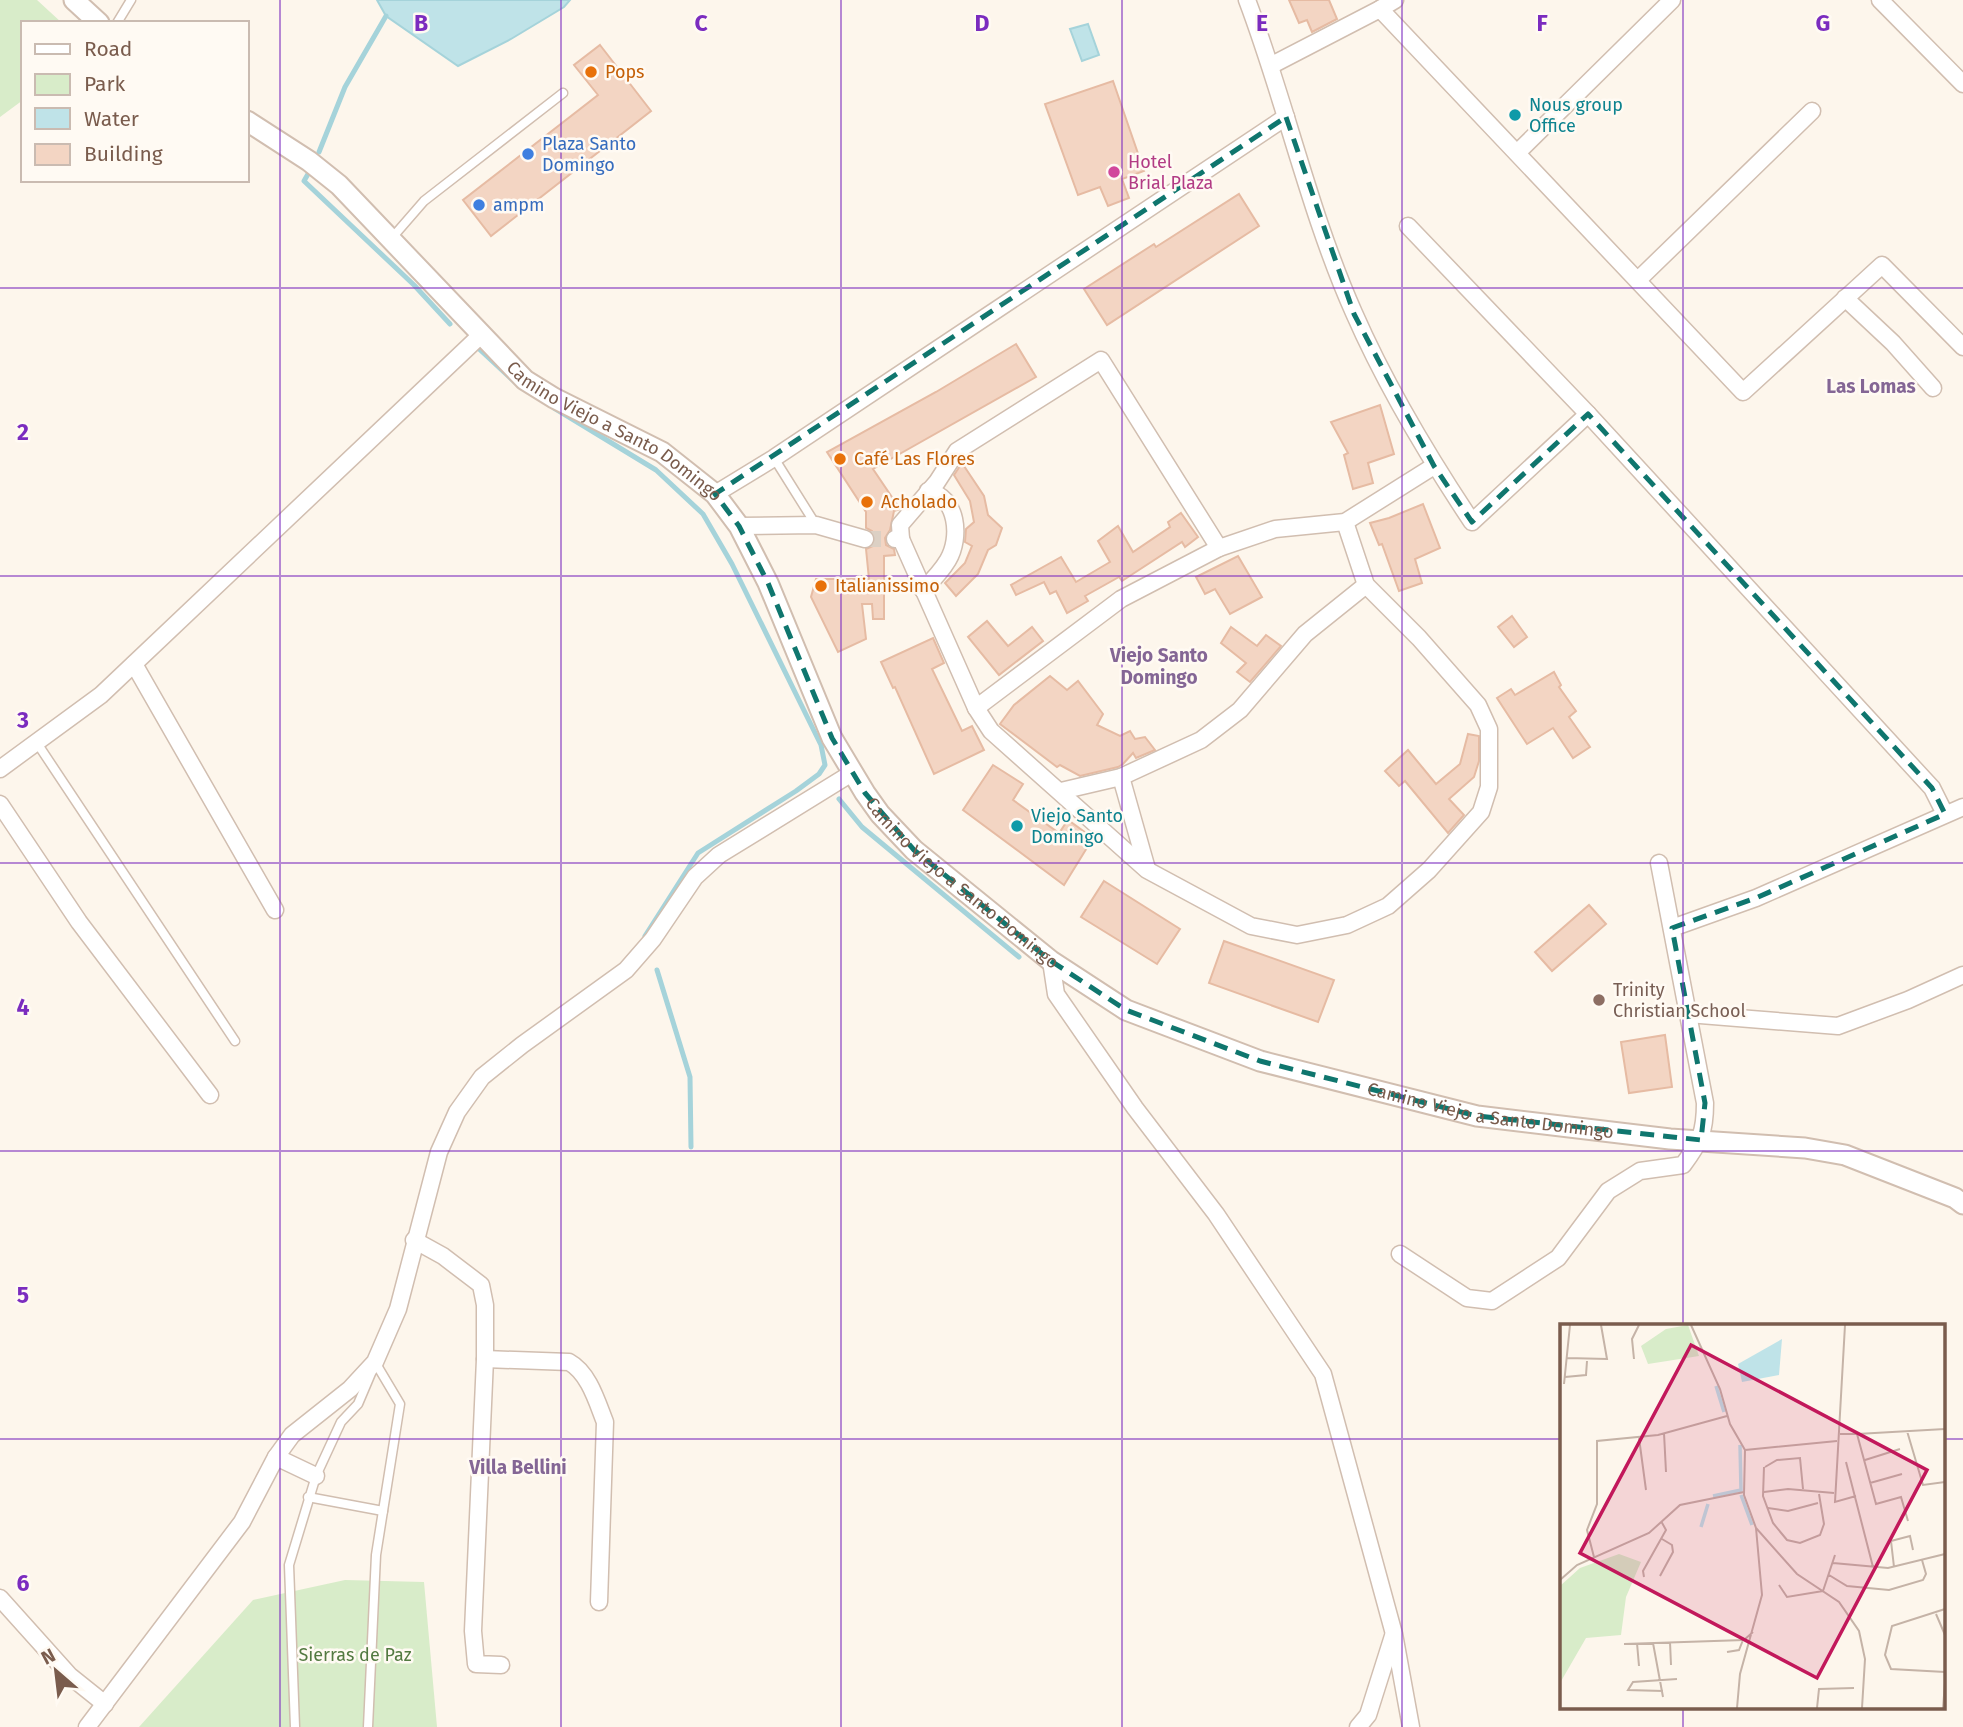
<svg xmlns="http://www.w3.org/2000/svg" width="1963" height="1727" font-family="'Fira Sans',sans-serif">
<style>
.green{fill:#d8ecc9}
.water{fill:#bfe3e8;stroke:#a5d3da;stroke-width:2}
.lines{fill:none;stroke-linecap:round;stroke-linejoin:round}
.stream{stroke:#a5d3da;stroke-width:5}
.building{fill:#f3d5c3;stroke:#e6bba3;stroke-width:2}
.minor-tunnel{stroke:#dcd0c4;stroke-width:16;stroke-dasharray:16 8;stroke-linecap:butt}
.service-casing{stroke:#d1beb0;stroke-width:11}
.minor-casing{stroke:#d1beb0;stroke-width:19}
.tertiary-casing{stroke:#d1beb0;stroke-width:23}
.service{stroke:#fff;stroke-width:8}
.minor{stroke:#fff;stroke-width:16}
.tertiary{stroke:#fff;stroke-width:19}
.marked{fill:none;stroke:#0f766e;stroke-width:5;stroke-dasharray:14 9;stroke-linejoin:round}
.grid{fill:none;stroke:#7b2cbf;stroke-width:2;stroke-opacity:0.55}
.food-dot{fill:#e8710a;stroke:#fffaf3;stroke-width:2.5}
.culture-dot{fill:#0f9aa8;stroke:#fffaf3;stroke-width:2.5}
.shop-dot{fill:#3f7fe0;stroke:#fffaf3;stroke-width:2.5}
.hotel-dot{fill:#d1479c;stroke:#fffaf3;stroke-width:2.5}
.education-dot{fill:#8d6e63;stroke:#fffaf3;stroke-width:2.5}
.labels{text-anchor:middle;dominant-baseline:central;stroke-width:5;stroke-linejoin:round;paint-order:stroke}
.food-label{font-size:18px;fill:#c56008;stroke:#fffaf3;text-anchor:start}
.culture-label{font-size:18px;fill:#0d838f;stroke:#fffaf3;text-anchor:start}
.shop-label{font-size:18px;fill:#366cbe;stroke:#fffaf3;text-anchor:start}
.hotel-label{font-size:18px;fill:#b23c85;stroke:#fffaf3;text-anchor:start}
.street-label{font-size:18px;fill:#7a5c4d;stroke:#fffaf3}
.education-label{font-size:18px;fill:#785e54;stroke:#fffaf3;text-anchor:start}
.park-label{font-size:18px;fill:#537a41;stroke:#fffaf3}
.neighbourhood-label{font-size:19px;font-weight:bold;fill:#846695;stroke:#fffaf3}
.inset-river{fill:none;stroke:#bfe3e8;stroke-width:3.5}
.inset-road{fill:none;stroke:#c5b3a7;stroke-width:2}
.view{fill:#c2185b;fill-opacity:0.15;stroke:#c2185b;stroke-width:3.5}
.inset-edge{fill:none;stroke:#7a5c4d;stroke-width:3.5}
.grid-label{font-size:23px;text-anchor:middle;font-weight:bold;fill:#7b2cbf;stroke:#fffaf3;stroke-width:5;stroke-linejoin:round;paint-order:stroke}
</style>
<rect width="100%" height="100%" fill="#fdf6ec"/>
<!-- green -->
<g class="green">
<polygon points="0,0 37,0 62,23 23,23 23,100 0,117"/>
<polygon points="345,1580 424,1582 437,1727 139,1727 253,1600"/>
</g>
<!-- water -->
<g class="water">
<polygon points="377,0 570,0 564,7 511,39 458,66 386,16"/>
<polygon points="1088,24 1099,55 1082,61 1070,29"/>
</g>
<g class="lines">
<!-- stream -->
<g class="stream">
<polyline points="319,152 345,87 386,16"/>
<polyline points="308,174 304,181 414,285 450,324"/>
<polyline points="477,347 519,386"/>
<polyline points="554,408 656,470 703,514 732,564 821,745 825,765 819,774 796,791 698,853 645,936"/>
<polyline points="839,799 862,827 1019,957"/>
<polyline points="657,970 690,1077 691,1147"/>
</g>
</g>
<!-- building -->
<g class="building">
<polygon points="1289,0 1329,0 1337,19 1312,32 1307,20 1299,23"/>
<polygon points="600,45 651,111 491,236 463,200 598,95 574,65"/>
<polygon points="1113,81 1144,171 1122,179 1129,198 1108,206 1100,187 1078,195 1045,104"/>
<polygon points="1239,194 1259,226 1107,325 1084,289 1154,244 1156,247"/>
<polygon points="1016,344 1036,377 873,469 900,509 894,511 890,530 885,538 886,545 894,549 895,555 884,556 884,619 873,619 872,604 862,604 866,639 838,652 811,597 816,579 869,579 866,549 873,546 875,537 872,531 866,528 866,512 827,452 936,392"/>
<polygon points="1380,405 1394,454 1368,463 1373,483 1353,489 1344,455 1348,453 1331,422"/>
<polygon points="962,463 984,496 988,515 1002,528 996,545 988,550 978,574 956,596 945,583 965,563 972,546 965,542 966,529 974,522 970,501 954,475"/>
<polygon points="1423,504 1440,548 1415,559 1422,583 1399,591 1382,544 1379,545 1370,523 1389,518"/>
<polygon points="1181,513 1198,537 1185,547 1182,542 1122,581 1119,577 1085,596 1088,601 1067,613 1056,591 1050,594 1044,582 1016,595 1011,585 1061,557 1076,582 1110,562 1098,541 1118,526 1133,552 1170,527 1168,522"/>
<polygon points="1238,556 1262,597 1230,614 1215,589 1205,594 1196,577"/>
<polygon points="1512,616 1527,637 1514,647 1498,627"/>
<polygon points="987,621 1008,646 1032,627 1043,641 999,675 968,637"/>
<polygon points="1231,627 1257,646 1266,635 1281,646 1250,682 1237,672 1246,663 1221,643"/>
<polygon points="933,638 944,663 932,669 962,731 972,726 984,750 934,774 895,687 893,688 881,662"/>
<polygon points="1554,672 1561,685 1559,687 1576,711 1569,717 1590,747 1573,758 1553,728 1527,744 1497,698 1511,689 1515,695"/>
<polygon points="1050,676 1067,690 1078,681 1103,714 1097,725 1120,736 1130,731 1135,739 1145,737 1155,750 1136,758 1133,753 1123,764 1118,767 1080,776 1060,765 1057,767 1000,724 1014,705"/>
<polygon points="1468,734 1479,736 1479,761 1474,777 1449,799 1464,815 1448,833 1405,781 1399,786 1385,771 1408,750 1436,784 1460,764"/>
<polygon points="993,765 1023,784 1013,800 1059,833 1068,820 1093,838 1064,885 963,810"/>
<polygon points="1104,881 1180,929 1157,964 1081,917"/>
<polygon points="1589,905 1606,924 1552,971 1535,952"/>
<polygon points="1224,941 1334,980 1318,1022 1209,983"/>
<polygon points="1665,1035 1672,1087 1629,1093 1621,1042"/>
</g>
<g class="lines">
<!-- minor-tunnel -->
<polyline class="minor-tunnel" points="865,539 895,539"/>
<!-- service casing -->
<g class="service-casing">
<g id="service">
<polyline points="117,23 131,0"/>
<polyline points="391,239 424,201 563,93"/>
<polyline points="774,458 816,525"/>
<polyline points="37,743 235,1041"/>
<polyline points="308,1497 383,1511"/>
<polyline points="295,1727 289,1565 316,1476 341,1422 358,1404 372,1371"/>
<polyline points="368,1727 376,1555 400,1404 375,1362"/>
</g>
</g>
<!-- minor casing -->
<g class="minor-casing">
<g id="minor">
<path d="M1247,0C1286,103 1309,212 1354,313C1386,386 1428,456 1472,522L1588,414"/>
<polyline points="1880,0 1963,84"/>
<polyline points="1380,9 1395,0"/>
<polyline points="1272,65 1380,9 1743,392 1882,265 1963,347"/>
<polyline points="1517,153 1672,0"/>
<polyline points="1408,226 1588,414 1932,788 1945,814"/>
<polyline points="1638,280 1812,111"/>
<polyline points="1845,298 1893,343 1933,388"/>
<polyline points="715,494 774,458 1286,117"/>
<polyline points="739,526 816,525 865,539"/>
<polyline points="895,539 901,539 976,708 991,731 1147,870 1251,926 1297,935 1347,925 1388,906 1429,870 1481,812 1489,787 1489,729 1478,705 1419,638 1366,585 1345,522"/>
<polyline points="901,539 900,525 937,482 957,451 1101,360 1219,548"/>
<path d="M923,590C932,581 941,572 948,560C961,538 958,497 928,491"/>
<polyline points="134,664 275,910"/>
<polyline points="976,708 1121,599 1219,548 1275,529 1345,522 1434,466"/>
<polyline points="0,769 101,695 482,334"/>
<polyline points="1121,777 1147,869"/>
<polyline points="1061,791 1121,777 1201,740 1240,710 1305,634 1366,585"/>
<polyline points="0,804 79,922 210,1095"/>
<polyline points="1672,928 1756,898 1963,807"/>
<polyline points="1051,961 1056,994 1135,1108 1216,1214 1323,1374 1394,1634 1411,1727"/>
<polyline points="1688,1014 1838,1026 1908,1000 1963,975"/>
<polyline points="414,1240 443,1256 481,1285 485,1305 485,1359 473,1631 476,1664 501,1665"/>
<path d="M1400,1254L1467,1298L1492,1301L1558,1258L1608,1191L1640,1171L1683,1165C1700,1142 1705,1133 1705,1103L1659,863"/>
<path d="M485,1359L569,1362C589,1373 597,1402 605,1422L599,1602"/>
<polyline points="276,1457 316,1476"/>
<polyline points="0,1598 70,1676 105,1704"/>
<polyline points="87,1727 242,1522 276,1457 292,1435 350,1389 375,1362 398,1309 439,1152 457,1112 482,1077 522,1045 626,970 653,939 695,877 719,855 852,773"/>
<polyline points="1358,1727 1368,1715 1393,1636"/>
</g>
</g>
<!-- tertiary casing -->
<g class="tertiary-casing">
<g id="tertiary">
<polyline points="74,0 99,23"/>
<path id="s1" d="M247,121L309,161L339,185L525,380L554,398L662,452L715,494L739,526L768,583L832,738L865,793L880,814L914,850L1051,961L1126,1010L1260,1061L1477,1116L1670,1139L1805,1148L1845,1155L1955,1198L1963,1204"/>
</g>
</g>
<!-- service -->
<use href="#service" class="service"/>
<!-- minor -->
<use href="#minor" class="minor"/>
<!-- tertiary -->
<use href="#tertiary" class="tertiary"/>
</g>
<!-- marked area -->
<path class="marked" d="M1286,117L1354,314L1434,466L1472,522L1588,414L1932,788L1945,814L1756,898L1672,928L1705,1103L1701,1140L1477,1116L1260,1061L1126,1010L1051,961L914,850L865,793L832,738L768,583L739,526L715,494Z"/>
<!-- grid -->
<path class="grid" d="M280,0V1727M561,0V1727M841,0V1727M1122,0V1727M1402,0V1727M1683,0V1326M0,288H1963M0,576H1963M0,863H1963M0,1151H1963M0,1439H1562M1944,1439H1963M1683,1708V1727"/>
<!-- markers -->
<g class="food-dot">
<circle cx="591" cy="72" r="7"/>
<circle cx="840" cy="459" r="7"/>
<circle cx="867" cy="502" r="7"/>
<circle cx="821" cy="586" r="7"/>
</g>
<g class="culture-dot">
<circle cx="1515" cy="115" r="7"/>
<circle cx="1017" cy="826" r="7"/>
</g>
<g class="shop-dot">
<circle cx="528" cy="154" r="7"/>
<circle cx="479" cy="205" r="7"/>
</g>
<circle class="hotel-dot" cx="1114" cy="172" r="7"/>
<circle class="education-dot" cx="1599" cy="1000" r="7"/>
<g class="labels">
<!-- food labels -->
<g class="food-label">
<text x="605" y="72">Pops</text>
<text x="854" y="459">Café Las Flores</text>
<text x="881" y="502">Acholado</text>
<text x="835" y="586">Italianissimo</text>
</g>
<!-- culture labels -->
<g class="culture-label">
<text x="1529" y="105">Nous group<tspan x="1529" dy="21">Office</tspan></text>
<text x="1031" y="816">Viejo Santo<tspan x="1031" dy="21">Domingo</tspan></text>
</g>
<!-- shop labels -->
<g class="shop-label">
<text x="542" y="144">Plaza Santo<tspan x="542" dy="21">Domingo</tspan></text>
<text x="493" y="205">ampm</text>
</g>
<!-- hotel labels -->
<g class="hotel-label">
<text x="1128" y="162">Hotel<tspan x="1128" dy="21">Brial Plaza</tspan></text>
</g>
<!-- street labels -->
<g class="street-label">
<text stroke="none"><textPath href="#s1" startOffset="485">Camino Viejo a Santo Domingo</textPath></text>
<text stroke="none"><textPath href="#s1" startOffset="1073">Camino Viejo a Santo Domingo</textPath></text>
<text stroke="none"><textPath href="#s1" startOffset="1661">Camino Viejo a Santo Domingo</textPath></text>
</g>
<!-- education labels -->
<g class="education-label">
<text x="1613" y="990">Trinity<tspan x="1613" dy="21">Christian School</tspan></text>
</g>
<!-- park labels -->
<g class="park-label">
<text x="355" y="1655">Sierras de Paz</text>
</g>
<!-- neighbourhood labels -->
<g class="neighbourhood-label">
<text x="1871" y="386">Las Lomas</text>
<text x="1159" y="655">Viejo Santo<tspan x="1159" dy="22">Domingo</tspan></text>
<text x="518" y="1467">Villa Bellini</text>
</g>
</g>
<!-- overview -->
<g transform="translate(1560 1324)">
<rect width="385" height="385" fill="#fdf6ec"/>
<path d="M128,1L139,32L88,40L81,22L106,5ZM59,230L81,238L66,273L61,311L26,314L0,359V262L20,244Z" fill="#d8ecc9"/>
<path d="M222,15L219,51L182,58L178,40Z" fill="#bfe3e8"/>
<path class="inset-river" d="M156,62L164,88M181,171L192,201M153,172L181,166L180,121M141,203L148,180"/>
<path class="inset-road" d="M131,1L160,65L170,100L185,126L184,171L196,204L237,250L279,278L299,307L305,335L302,384M285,1L275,178L296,172M7,34L47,35L41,1M74,35L72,15L79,1M5,53L26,51L27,37M4,60L10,1M347,107L363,161L385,158M104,109L106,148M280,110H297L316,180L341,173L348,197M297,110L385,105M79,114L86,166M185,126L277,117M305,136L340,125M286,138L313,243M204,143L203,172L213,199L227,216L240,219L260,211L264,200L259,170M205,143L217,136L240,134L243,165M310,159L342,150M204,168L228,165L274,169M208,184L228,187L258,179M34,233L27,206L37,180V117L98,111L167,92M273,239L328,244L385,230M334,243L331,217L350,212L353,226M269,251L287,262L329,266L363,256L366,250L362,236M100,252L113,228L112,221L102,215M84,253L83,247L106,206L101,197M0,256L17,241L89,209L120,181L184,168M219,261L227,273L263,267M263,267L275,231M385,285L332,302L325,331L331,345L385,348M376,290L385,311M110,318L111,341M77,319L79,342M93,319L103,373M64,320L184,316L193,308M167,328L179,326L183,316M103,367L68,366L73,358L117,355M177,384L180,350L202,271L196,204M257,384L259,365L294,364M383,384L385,359"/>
<path class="view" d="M131,21L367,146L257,354L20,229Z"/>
<rect width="385" height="385" class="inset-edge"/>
</g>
<g class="grid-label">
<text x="421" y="31">B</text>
<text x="701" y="31">C</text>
<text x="982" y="31">D</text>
<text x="1262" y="31">E</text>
<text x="1542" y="31">F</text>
<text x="1823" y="31">G</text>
<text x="23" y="440">2</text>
<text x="23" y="728">3</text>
<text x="23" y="1015">4</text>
<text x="23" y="1303">5</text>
<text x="23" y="1591">6</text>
</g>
<!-- legend -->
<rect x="21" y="21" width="228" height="161" fill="#fffaf3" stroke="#cabbb1" stroke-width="2"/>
<rect x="35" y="44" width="35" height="10" fill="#ffffff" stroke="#cabbb1" stroke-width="2"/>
<text x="84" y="56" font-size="21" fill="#7a5c4d">Road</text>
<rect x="35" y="74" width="35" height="21" fill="#d8ecc9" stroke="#cabbb1" stroke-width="2"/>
<text x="84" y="91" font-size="21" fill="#7a5c4d">Park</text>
<rect x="35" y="108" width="35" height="21" fill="#bfe3e8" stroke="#cabbb1" stroke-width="2"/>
<text x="84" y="126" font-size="21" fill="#7a5c4d">Water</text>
<rect x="35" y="144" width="35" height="21" fill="#f3d5c3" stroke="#cabbb1" stroke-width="2"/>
<text x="84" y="161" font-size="21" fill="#7a5c4d">Building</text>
<!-- north arrow -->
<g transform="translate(56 1671) rotate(332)" stroke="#fffaf3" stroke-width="5" paint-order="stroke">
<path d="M0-5L12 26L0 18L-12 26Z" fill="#7a5c4d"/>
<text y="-10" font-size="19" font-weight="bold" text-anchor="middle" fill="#7a5c4d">N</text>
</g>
</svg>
